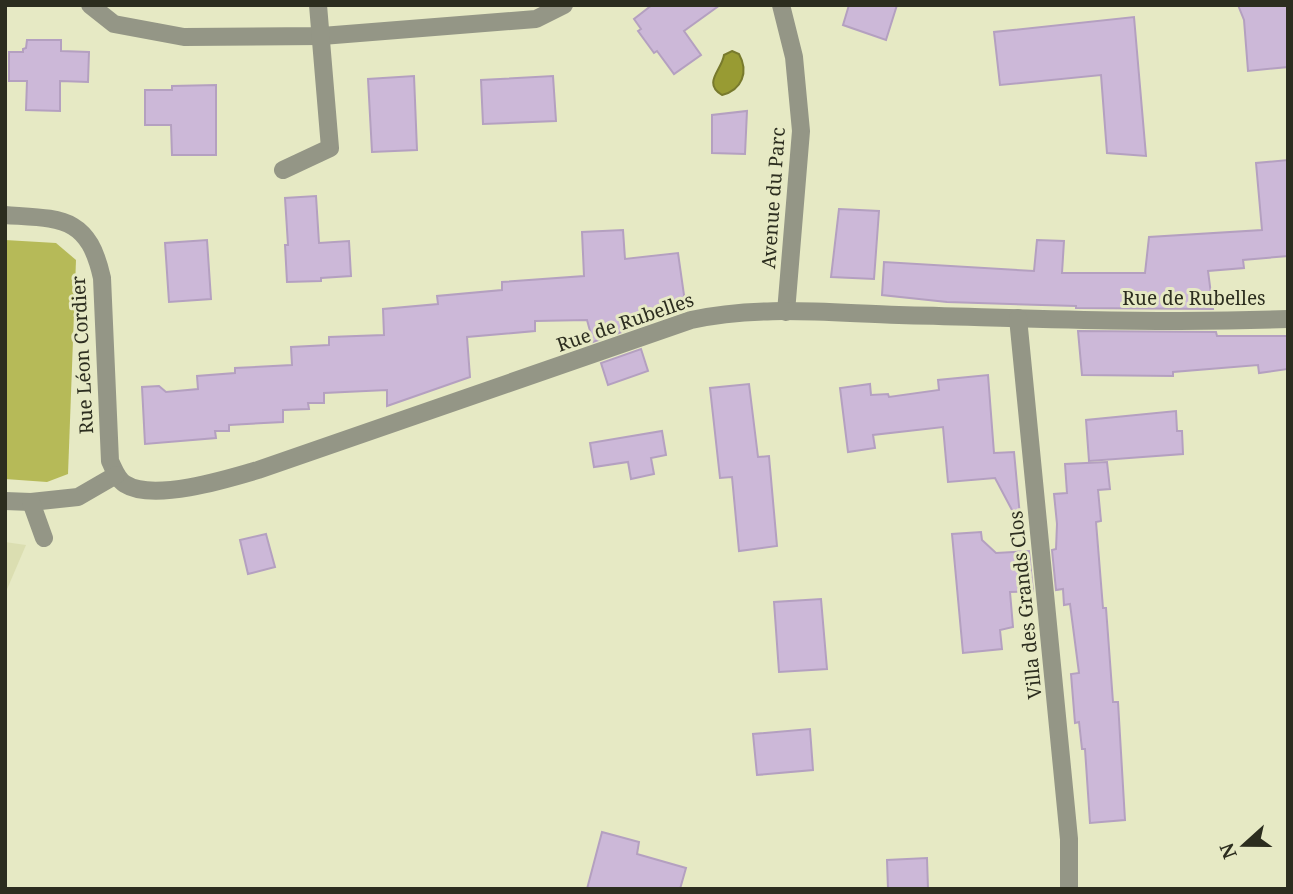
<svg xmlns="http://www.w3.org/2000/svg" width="1293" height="894" font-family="'Noto Serif',serif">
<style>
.built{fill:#dbdeb1}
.green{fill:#b6ba58}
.water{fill:#989b33;stroke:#787a2d;stroke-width:2}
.building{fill:#ccb8d8;stroke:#b4a0c0;stroke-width:2}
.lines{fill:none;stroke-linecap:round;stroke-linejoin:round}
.minor{stroke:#949686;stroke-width:18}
.labels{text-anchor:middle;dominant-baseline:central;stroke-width:6;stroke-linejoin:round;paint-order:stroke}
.street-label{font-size:19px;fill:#2c2d1f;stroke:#e6e9c4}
</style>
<rect width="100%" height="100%" fill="#e6e9c4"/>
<!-- built -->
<polygon class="built" points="5,542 26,545 5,594"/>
<!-- green -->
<polygon class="green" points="5,240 56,243 76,260 68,474 47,482 5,479"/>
<!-- water -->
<path class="water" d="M732,51L739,54C749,72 742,90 722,95C702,83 722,70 724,55Z"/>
<!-- building -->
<g class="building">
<polygon points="652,5 720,5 684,31 701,55 674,74 657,51 654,53 638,31 641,29 634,19"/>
<polygon points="849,5 897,5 886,40 843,25"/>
<polygon points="1238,5 1288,5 1288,67 1248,71 1244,20"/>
<polygon points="1134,17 1146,156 1107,153 1101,75 1000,85 994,32"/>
<polygon points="27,40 61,40 61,51 89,52 88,82 60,81 60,111 26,110 27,81 9,81 9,52 23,52 23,49 26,48"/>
<polygon points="414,76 417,150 372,152 368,79"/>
<polygon points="553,76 556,121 483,124 481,80"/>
<polygon points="216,85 216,155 172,155 171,125 145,125 145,90 172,90 172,86"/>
<polygon points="747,111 745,154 712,153 712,115"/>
<polygon points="1288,160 1288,256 1243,260 1244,268 1208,271 1213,309 1076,308 1076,306 947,302 882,295 884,262 1034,271 1037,240 1064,241 1062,273 1145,273 1149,237 1262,230 1256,163"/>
<polygon points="316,196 319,243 349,241 351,276 321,278 321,281 287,282 285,245 288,245 285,198"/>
<polygon points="839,209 879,211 874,279 831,277"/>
<polygon points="623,230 625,259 678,253 685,302 630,318 633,328 593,342 587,320 535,321 535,331 467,337 470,377 387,406 387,390 324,393 324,403 308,403 309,409 283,410 283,422 229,425 229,431 215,431 216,438 145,444 142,387 159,386 166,392 198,389 197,376 235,373 235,368 292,365 291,347 329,345 329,337 384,335 383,309 438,304 437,296 502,290 502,282 584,276 582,232"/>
<polygon points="207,240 211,299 169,302 165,243"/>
<polygon points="1078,331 1216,332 1217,336 1288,336 1288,369 1259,373 1258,365 1173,372 1173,376 1082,375"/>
<polygon points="641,349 648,371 608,385 601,363"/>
<polygon points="988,375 994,453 1014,452 1021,527 995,478 948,482 943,427 873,435 875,448 848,452 840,388 870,384 871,395 888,394 889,397 939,390 938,380"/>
<polygon points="749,384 758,457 769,456 777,546 739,551 732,477 720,478 710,388"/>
<polygon points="1176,411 1177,431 1182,431 1183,454 1089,461 1086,420"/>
<polygon points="662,431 666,455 651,458 654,474 631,479 628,462 594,467 590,443"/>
<polygon points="1107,462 1110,489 1098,490 1101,521 1096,522 1103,608 1106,608 1113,702 1118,702 1125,820 1090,823 1085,749 1082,749 1079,722 1075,723 1071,674 1079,673 1070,604 1064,605 1063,589 1056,590 1052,550 1056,549 1057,524 1054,494 1067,493 1065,464"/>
<polygon points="981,532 982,540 996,553 1029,551 1033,591 1010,592 1013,627 1000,630 1002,649 963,653 952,534"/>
<polygon points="266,534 275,567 248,574 240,540"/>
<polygon points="821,599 827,669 779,672 774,602"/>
<polygon points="810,729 813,770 757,775 753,734"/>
<polygon points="602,832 639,842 637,854 686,868 680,889 587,889"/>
<polygon points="927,858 928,889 888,889 887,860"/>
</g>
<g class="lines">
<!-- minor -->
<g class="minor">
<polyline points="90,5 114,24 184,37 322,36 536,19 564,5"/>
<polyline points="781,5 794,57 801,131 786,312"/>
<polyline points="283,170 330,148 318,5"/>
<path d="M5,215C61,219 88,215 102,278L110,461C114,469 117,479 125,484C153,502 228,479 258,470L691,320C758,305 830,313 899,315C1028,318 1158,324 1288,319"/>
<polyline points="1018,318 1069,839 1069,889"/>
<polyline points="5,501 31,502 78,497 116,475"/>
<polyline points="31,502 44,538"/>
</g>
</g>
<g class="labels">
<!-- street labels -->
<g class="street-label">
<text transform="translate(773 198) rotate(-86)">Avenue du Parc</text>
<text x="1194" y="298">Rue de Rubelles</text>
<text transform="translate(625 322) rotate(-19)">Rue de Rubelles</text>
<text transform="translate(82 355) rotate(-93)">Rue Léon Cordier</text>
<text transform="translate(1025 605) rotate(-96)">Villa des Grands Clos</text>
</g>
</g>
<!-- border -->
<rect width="1293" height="894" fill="none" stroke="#2c2d1f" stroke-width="14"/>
<!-- north arrow -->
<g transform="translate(1244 845) rotate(249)" stroke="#e6e9c4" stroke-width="5" paint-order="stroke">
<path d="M0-5L12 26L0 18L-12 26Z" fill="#2c2d1f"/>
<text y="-10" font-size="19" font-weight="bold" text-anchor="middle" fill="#2c2d1f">N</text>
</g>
</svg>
